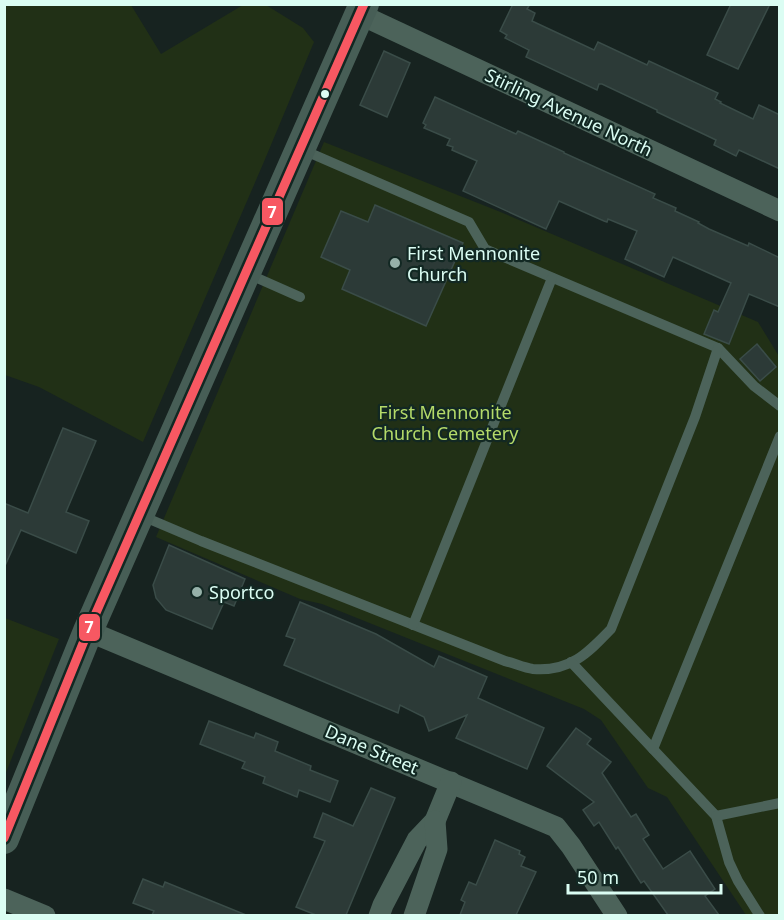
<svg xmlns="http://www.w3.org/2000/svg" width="784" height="920" font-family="'Noto Sans',sans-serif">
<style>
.green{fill:#213016}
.building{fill:#2c3a37;stroke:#3a4c48;stroke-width:1.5}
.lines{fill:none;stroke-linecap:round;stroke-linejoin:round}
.lane{stroke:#4c635a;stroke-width:10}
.street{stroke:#4c635a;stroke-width:21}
.secondary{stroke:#475e56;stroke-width:30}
.bus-1-casing{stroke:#122823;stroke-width:14}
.bus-1{stroke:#f75862;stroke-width:9}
.bus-dot{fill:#dbfdf3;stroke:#122823;stroke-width:2}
.poi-dot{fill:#96b1a9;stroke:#122823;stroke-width:2}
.labels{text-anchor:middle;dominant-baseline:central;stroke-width:4.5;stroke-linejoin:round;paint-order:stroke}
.street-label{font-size:18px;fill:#dbfdf3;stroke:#122823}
.poi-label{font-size:18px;fill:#dbfdf3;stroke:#122823;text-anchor:start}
.park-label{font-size:18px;fill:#b4da69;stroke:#122823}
.line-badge{stroke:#122823;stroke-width:2}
.badge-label{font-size:16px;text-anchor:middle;font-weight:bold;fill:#fff}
</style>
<rect width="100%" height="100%" fill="#172320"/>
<!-- green -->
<g class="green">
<polygon points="5,4 131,5 161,54 243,5 266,5 303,28 314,42 263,164 143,442 39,387 5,375"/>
<polygon points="324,142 498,211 758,322 780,358 779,915 746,915 667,797 648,788 601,720 584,709 322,604 300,599 156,537"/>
<polygon points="5,618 59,639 5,775"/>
</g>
<!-- building -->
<g class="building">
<polygon points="513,4 530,4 527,9 535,13 532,21 594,50 598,42 647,65 649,61 718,93 715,99 721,102 720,103 753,119 759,105 780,115 780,169 739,150 736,156 714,145 716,140 657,112 657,110 602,84 599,84 597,90 526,57 529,50 505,38 507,35 500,31"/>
<polygon points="731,4 770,4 738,69 707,55"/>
<polygon points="384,51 410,63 387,117 360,105"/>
<polygon points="435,97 516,134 518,131 564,152 564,153 655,194 653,198 676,208 675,211 699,222 698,223 709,229 748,246 749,243 780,258 780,307 749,294 729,344 704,334 714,310 718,312 731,283 673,257 664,277 625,259 637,231 608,219 607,222 604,221 559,201 546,229 463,191 477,161 452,150 453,147 447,145 450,139 424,128 426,125 423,123"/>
<polygon points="375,205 463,243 426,326 342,289 350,270 321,257 341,211 368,222"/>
<polygon points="757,344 776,367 760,381 740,359"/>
<polygon points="63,428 96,441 66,512 89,521 76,553 21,530 4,568 4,503 28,513"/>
<polygon points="169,545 245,579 234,606 224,602 212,629 166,610 156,598 153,585"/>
<polygon points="300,602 376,634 434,667 439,656 487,677 478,698 544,728 527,769 456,738 467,715 429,731 424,717 400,705 398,713 284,665 295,639 286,636"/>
<polygon points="209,721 254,738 256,733 278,742 275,751 311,766 310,770 338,781 330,802 299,790 297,797 263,783 265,777 242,768 245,762 200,744"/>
<polygon points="576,728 591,739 587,744 611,762 602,773 631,817 636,814 649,835 643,839 663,869 690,851 715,889 705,896 719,915 668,915 644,881 641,883 618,847 616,849 599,822 594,826 583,810 594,802 547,766"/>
<polygon points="371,788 395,798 346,915 316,915 296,907 325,841 314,837 323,813 353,826"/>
<polygon points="495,840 520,851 519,854 525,857 521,866 536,872 516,915 460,915 465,902 461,900 469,882 476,885"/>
<polygon points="143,879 163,887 165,882 246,915 152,915 154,911 133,903"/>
</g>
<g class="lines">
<!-- lane -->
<g class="lane">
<polyline points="303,150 469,222 485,249 718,348 754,386 780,406"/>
<polyline points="248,274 300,297"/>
<path d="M142,516L201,541L505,661C514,663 524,668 533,669C570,672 588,653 611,629L695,417L718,348"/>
<polyline points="413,625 552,278"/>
<polyline points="571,662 716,816 729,862 738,881 760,916"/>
<polyline points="653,749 780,436"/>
<polyline points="716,816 780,803"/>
</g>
<!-- street -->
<g class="street">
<polyline points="359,14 780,211"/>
<polyline points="88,631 556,827 571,846 617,916"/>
<polyline points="4,899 45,916"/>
<polyline points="379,916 383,905 417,840 435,821 451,782"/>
<polyline points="414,916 437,849 435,821"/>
</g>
<!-- secondary -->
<polyline class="secondary" points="4,839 88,631 364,4"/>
<!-- bus-1 casing -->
<g class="bus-1-casing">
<polyline id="bus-1" points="4,838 88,631 364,4"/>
</g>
<!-- bus-1 -->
<use href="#bus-1" class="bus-1"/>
</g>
<!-- markers -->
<circle class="bus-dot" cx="325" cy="94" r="5"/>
<g class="poi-dot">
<circle cx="395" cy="263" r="6"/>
<circle cx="197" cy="592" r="6"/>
</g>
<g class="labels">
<!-- street labels -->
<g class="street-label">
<text transform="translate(569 112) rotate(25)">Stirling Avenue North</text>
<text transform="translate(372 749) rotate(23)">Dane Street</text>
</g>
<!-- poi labels -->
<g class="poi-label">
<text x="407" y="253">First Mennonite<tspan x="407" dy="21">Church</tspan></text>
<text x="209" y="592">Sportco</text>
</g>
<!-- park labels -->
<g class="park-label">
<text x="445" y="412">First Mennonite<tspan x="445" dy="21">Church Cemetery</tspan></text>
</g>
</g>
<g class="line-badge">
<rect x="261" y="197" width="23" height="29" rx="6" fill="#f75862"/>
<rect x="78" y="613" width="23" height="29" rx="6" fill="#f75862"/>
</g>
<g class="badge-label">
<text x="272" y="218">7</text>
<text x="89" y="633">7</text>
</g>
<!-- border -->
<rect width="784" height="920" fill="none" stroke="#dbfdf3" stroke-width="12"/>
<!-- scale -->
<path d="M568 884v9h153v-9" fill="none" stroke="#dbfdf3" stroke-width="3"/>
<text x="577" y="884" font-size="18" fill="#dbfdf3" stroke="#122823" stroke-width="4.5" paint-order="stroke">50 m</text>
</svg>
